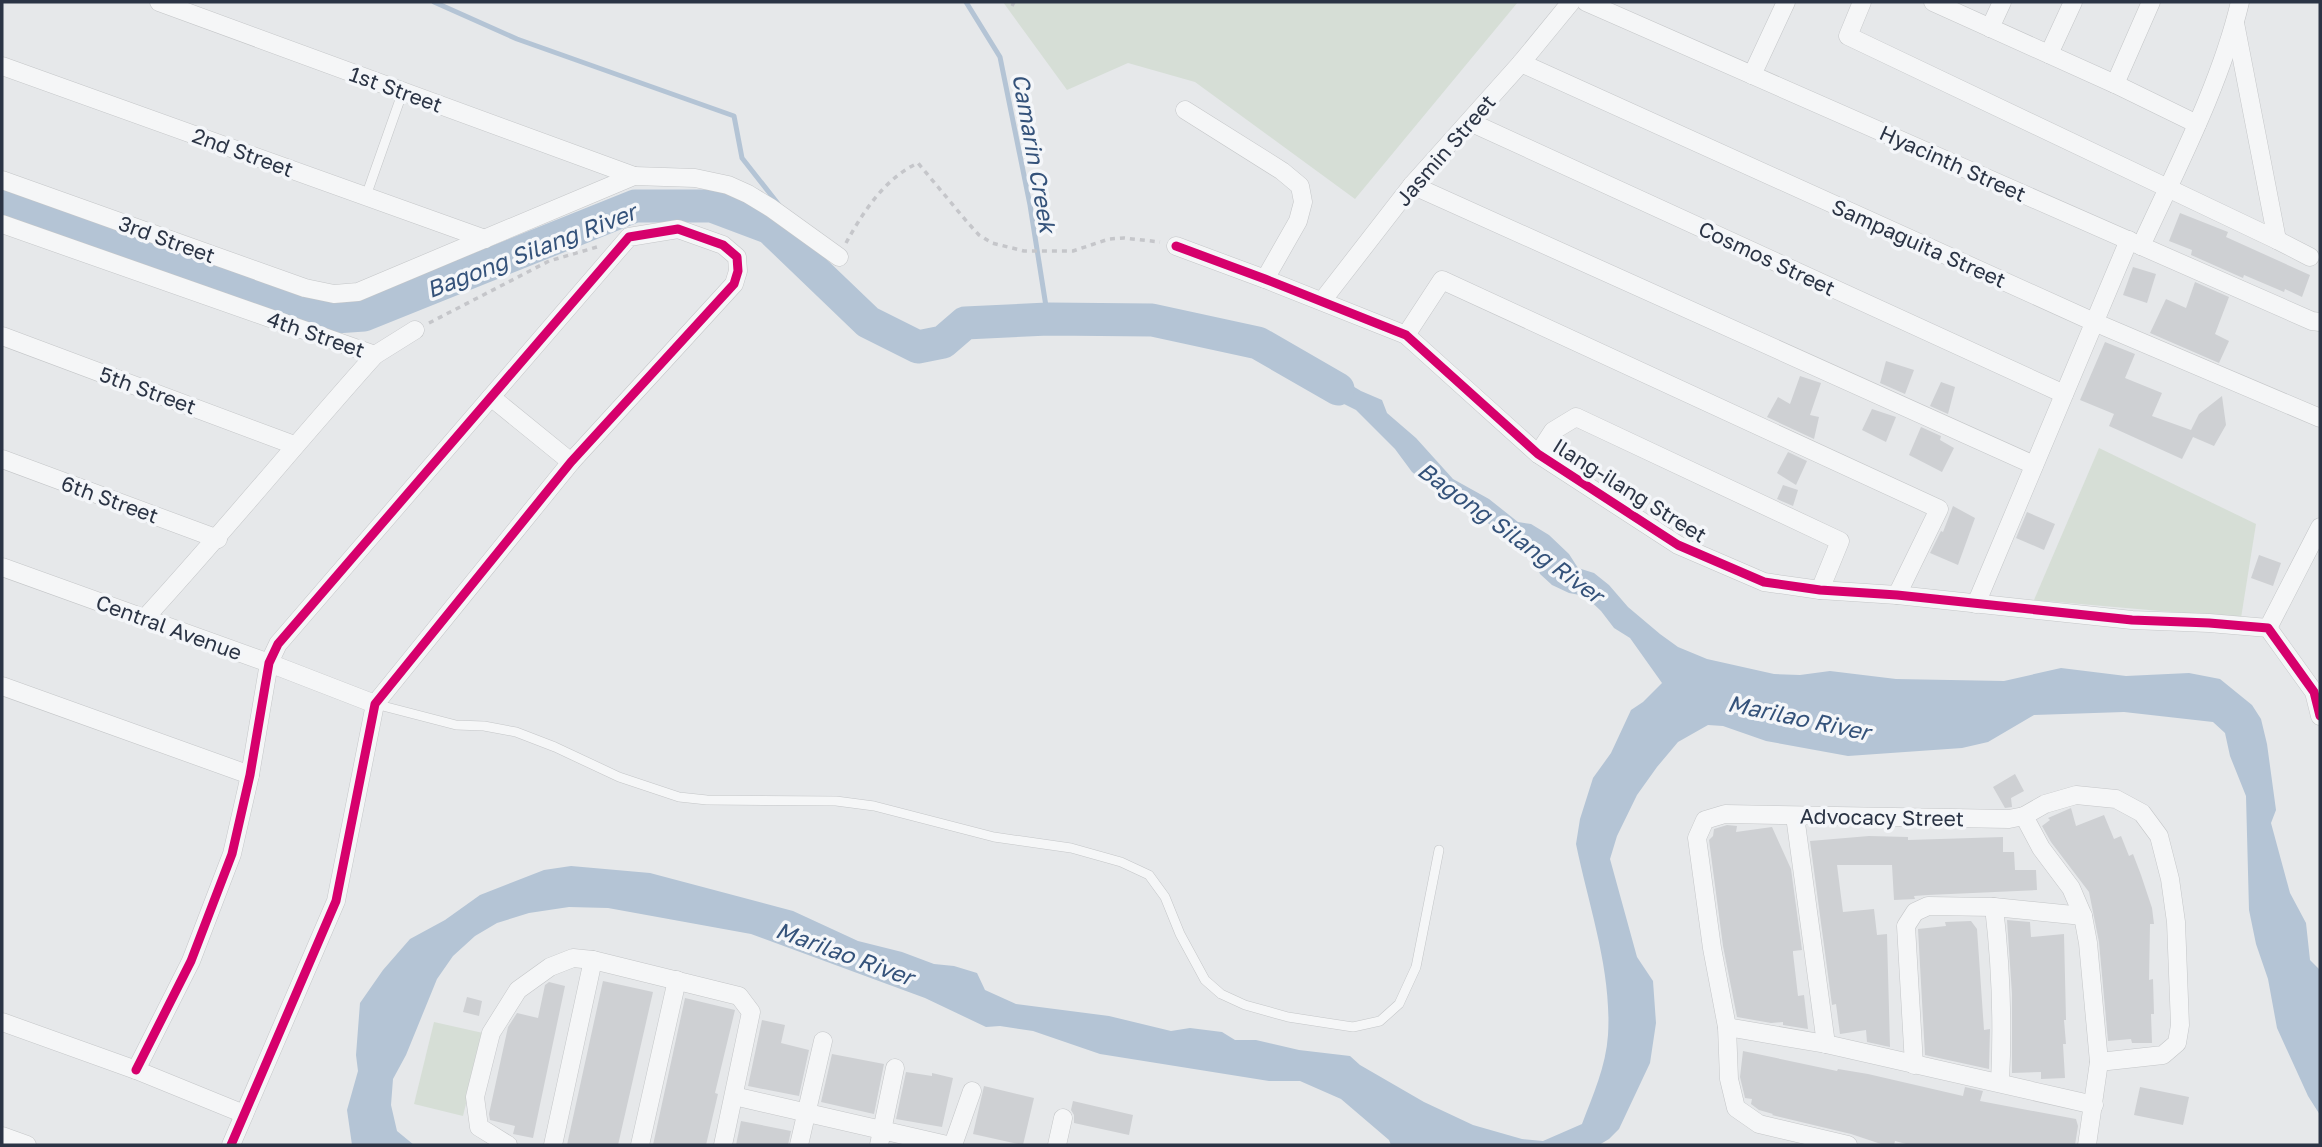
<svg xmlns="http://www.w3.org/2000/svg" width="2322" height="1147" font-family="'Golos Text',sans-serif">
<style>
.green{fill:#d6ded6}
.water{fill:#b4c4d5}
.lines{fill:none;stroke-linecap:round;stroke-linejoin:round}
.stream{stroke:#b4c4d5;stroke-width:5}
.river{stroke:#b4c4d5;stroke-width:33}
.building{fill:#ced0d3}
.service-casing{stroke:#c4c6c8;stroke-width:10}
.minor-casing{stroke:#c4c6c8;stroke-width:19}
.path{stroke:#c5c6ca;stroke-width:3.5;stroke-dasharray:5 5;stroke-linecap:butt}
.service{stroke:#f5f6f7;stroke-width:9}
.minor{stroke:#f5f6f7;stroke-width:18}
.cycleway-casing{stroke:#f4f6f9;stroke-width:13}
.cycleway{stroke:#d6006c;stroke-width:9}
.labels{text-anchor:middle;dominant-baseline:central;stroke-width:7;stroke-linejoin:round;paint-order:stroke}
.street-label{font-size:21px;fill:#2b3445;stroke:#f4f6f9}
.water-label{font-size:23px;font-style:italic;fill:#34527a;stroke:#f4f6f9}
</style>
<rect width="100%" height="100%" fill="#e6e8ea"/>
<!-- green -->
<g class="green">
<polygon points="1003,2 1518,2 1355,199 1195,82 1128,63 1067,90"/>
<polygon points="2099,448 2256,524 2241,618 2034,600"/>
<polygon points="434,1022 483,1033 463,1116 414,1104"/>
</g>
<!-- water -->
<path class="water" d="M1304,357L1361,391L1382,400L1387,413L1416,438L1453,479L1489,499L1518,522L1531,524L1549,535L1569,554L1578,568L1594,573L1609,585L1628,607L1660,634L1678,647L1707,659L1774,674L1800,675L1830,671L1896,679L2004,681L2061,668L2126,676L2189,673L2220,679L2252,705L2261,719L2267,744L2276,810L2271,823L2290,893L2306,923L2310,960L2320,970V1115L2308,1096L2277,1028L2268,979L2256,944L2249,910L2246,796L2230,756L2225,733L2213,722L2124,712L2034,715L1988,742L1962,748L1848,756L1766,741L1723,726L1708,725L1678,742L1657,767L1637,795L1617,836L1610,859L1637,957L1653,981L1656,1023L1650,1063L1619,1129L1609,1139L1599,1145H1391L1389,1140L1341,1099L1300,1081H1269L1100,1054L1033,1031L1000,1026L986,1027L925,998L751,934L608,908L569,907L529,913L497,923L475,936L453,956L437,979L406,1055L393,1079L391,1105L397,1131L414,1145H352L347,1110L358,1071L356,1055L360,1003L383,970L410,939L445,920L480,895L544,870L571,866L650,873L793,911L858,941L902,952L934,964L954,966L977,973L985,990L1016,1004L1109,1016L1171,1031L1190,1028L1222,1032L1235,1040H1256L1299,1050L1350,1056L1360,1065L1424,1102L1473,1125L1522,1139L1543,1141L1582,1124C1593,1095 1606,1066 1608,1035C1612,971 1589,907 1576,844L1580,819L1593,778L1611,753L1631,710L1643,702L1662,683L1630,638L1614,628L1601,611L1585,596L1569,593L1552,585L1540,574L1535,561L1517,543L1458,503L1442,496L1412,472L1395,449L1356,410L1312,388L1293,374Z"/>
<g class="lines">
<!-- stream -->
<g class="stream">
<polyline points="434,2 517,39 734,116 742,158 779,205"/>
<polyline points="966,2 1000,57 1030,205 1048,319"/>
<polyline points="790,233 794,252"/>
</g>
<!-- river -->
<polyline class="river" points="2,200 335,317 364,315 635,206 712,206 770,228 868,322 918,347 943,342 965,323 1048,319 1152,320 1258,343 1338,389"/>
</g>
<!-- building -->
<g class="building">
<polygon points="2180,213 2228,232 2226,237 2310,275 2302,297 2285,289 2284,292 2244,275 2243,278 2191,255 2192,250 2169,241"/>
<polygon points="2133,267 2156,274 2147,303 2123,295"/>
<polygon points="2195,282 2229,297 2215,334 2229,341 2219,363 2150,333 2166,299 2186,308"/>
<polygon points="2105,342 2135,354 2125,378 2162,393 2152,416 2191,430 2199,414 2222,396 2226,425 2214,446 2193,437 2182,459 2109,426 2114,414 2080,400"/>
<polygon points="1886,361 1914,370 1905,394 1880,383"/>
<polygon points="1800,376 1821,383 1810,415 1819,417 1814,439 1767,417 1778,397 1790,404"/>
<polygon points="1941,382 1955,387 1948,414 1930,406"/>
<polygon points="1872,409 1896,417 1886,442 1862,430"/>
<polygon points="1921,427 1941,436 1940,440 1954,448 1942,472 1909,455"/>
<polygon points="1788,452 1807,461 1796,485 1777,473"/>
<polygon points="1783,485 1798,490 1793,506 1777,499"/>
<polygon points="1953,506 1975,518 1958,565 1930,553 1941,531 1943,532"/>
<polygon points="2027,512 2055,524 2044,550 2016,538"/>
<polygon points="2259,555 2281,563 2273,586 2251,578"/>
<polygon points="2015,774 2024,791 2011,798 2012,807 2005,808 1993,787"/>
<polygon points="2071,808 2076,826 2104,815 2114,839 2121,836 2129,856 2133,854 2141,875 2152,908 2154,924 2150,924 2149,980 2153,979 2154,1014 2151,1014 2152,1043 2132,1043 2131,1039 2108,1041 2099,942 2089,892 2051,842 2042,826 2050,820 2048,818"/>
<polygon points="1727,825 1737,826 1736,832 1772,827 1791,869 1802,950 1793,951 1793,953 1798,996 1804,995 1808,1029 1783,1025 1783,1022 1771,1023 1737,1017 1723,946 1709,840 1713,836 1714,829"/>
<polygon points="1869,836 1908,837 1908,840 2003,837 2003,852 2014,852 2015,870 2036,870 2037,890 1928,895 1914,896 1915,899 1894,900 1892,865 1837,865 1843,912 1874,909 1877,935 1887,934 1890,1047 1867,1042 1866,1030 1840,1034 1836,1004 1832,1005 1810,841"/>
<polygon points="2007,920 2030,922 2031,937 2064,934 2066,1020 2064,1020 2066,1044 2063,1044 2065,1078 2041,1079 2041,1072 2012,1073 2012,994"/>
<polygon points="1971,921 1977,929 1984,1030 1990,1029 1989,1069 1925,1055 1918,929 1946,926 1945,922"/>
<polygon points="603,981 653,992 618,1145 567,1145"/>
<polygon points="549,982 565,986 533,1138 513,1134 515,1126 490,1120 489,1114 508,1027 517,1013 538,1018 545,985"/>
<polygon points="467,997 482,1001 479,1016 463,1012"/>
<polygon points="685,998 735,1010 715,1093 718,1094 706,1145 653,1145"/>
<polygon points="762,1020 785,1025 781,1043 809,1050 799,1096 748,1086"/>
<polygon points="1743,1051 1837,1071 1838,1069 1868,1074 1963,1096 1965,1087 1983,1091 1980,1101 2076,1119 2078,1126 2075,1145 1910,1145 1895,1141 1894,1145 1884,1145 1851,1134 1772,1115 1773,1114 1759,1110 1751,1104 1752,1099 1745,1098 1740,1077"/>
<polygon points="832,1054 884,1064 874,1114 821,1102"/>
<polygon points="906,1072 932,1076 932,1073 953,1078 942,1127 896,1119"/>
<polygon points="984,1086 1034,1098 1023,1145 973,1134"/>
<polygon points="2140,1087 2189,1097 2183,1125 2134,1115"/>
<polygon points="1073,1101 1133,1115 1129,1135 1074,1123 1074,1115 1071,1110"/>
<polygon points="741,1121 791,1131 788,1145 736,1145"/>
</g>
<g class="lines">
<!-- service casing -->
<g class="service-casing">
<g id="service">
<polyline points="366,196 403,91"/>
<polyline points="375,704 456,725 484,726 516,732 555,747 619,777 679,797 707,800 836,801 874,806 994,837 1071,848 1121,862 1149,875 1165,897 1180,934 1205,980 1221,994 1245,1005 1288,1017 1353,1027 1380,1021 1399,1004 1416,967 1439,850"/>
</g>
</g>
<!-- minor casing -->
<g class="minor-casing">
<g id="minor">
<polyline points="159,2 634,176"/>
<polyline points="1586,2 2312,321 2320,322"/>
<polyline points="1862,2 1848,36 2277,240 2235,23"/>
<polyline points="1933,2 2115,84 2197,124"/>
<polyline points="1990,28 2002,2"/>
<polyline points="2049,54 2073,2"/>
<polyline points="1521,63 2094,322 2320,418"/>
<polyline points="2,66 485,239"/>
<polyline points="1752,75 1786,2"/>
<polyline points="2115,84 2151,2"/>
<polyline points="1185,110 1282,171 1300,186 1303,202 1298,221 1265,279"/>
<polyline points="1470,122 2064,394"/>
<polyline points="2,180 305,288 334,294 358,292 634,176 695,178 728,185 748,194 771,208 839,257"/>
<polyline points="1412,185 2034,465"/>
<polyline points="2,224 375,355 415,330"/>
<polyline points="2277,240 2310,257"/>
<polyline points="1176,246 1265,279 1406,335 1538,454 1678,545 1764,582 1820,590 1897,595 2132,620 2209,623 2268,628 2314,692 2320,716"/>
<path d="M2141,246C2177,167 2220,86 2240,2"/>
<polyline points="1322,301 1412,185 1521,63 1571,2"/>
<polyline points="1406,335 1442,280 1939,509 1897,595"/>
<polyline points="2,336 294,445"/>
<polyline points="491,397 571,462"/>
<polyline points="1538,454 1553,431 1576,417 1840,541 1820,590"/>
<polyline points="2,459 218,539"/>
<polyline points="2,567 269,663 375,704"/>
<polyline points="1976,604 2129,240"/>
<path d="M144,619C223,533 297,442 375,355"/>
<polyline points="2268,628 2320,527"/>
<polyline points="2,686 250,775"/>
<polyline points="1795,816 1826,1044"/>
<polyline points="2024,816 2041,848 2071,888 2083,916 2088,943 2099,1062 2087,1145"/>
<path d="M1994,907C2001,966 2003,1023 2000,1082"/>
<polyline points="2,1022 136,1070 244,1114"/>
<polyline points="1727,1027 1826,1044 2094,1105"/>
<polyline points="1914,1065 1906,926 1915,912 1928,906 1994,907 2083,916"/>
<polyline points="136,1070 191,961 232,854 250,775 269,663 278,644 629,237 678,229 723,245 737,257 738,271 734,284 571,462 375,704 336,901 231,1145"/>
<polyline points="734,1096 947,1145"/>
<polyline points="2,1136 27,1145"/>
<polyline points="508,1145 479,1127 475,1097 491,1033 518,990 550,967 573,958 593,960 739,996 751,1012 723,1145"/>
<polyline points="553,1145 593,960"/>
<polyline points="640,1145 677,980"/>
<polyline points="799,1145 823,1041"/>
<polyline points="879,1145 895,1068"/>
<polyline points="953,1145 972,1091"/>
<polyline points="1057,1145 1063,1118"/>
<polyline points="1848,1145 1759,1124 1736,1108 1729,1079 1727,1027 1712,948 1697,838 1705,820 1725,814 2009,819 2024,816 2045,804 2076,795 2116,799 2142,813 2159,836 2170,879 2176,922 2180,1025 2177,1043 2163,1055 2099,1062"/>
</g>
</g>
<!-- path -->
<g class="path">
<polyline points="1012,6 1014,2"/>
<path d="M846,243C863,212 885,178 918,163L968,223L979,235L992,243L1024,251H1073L1109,239L1124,238L1160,242"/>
<polyline points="429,323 549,261 597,247"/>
</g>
<!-- service -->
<use href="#service" class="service"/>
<!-- minor -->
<use href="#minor" class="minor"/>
<!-- cycleway casing -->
<g class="cycleway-casing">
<g id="cycleway">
<polyline points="1176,246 1265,279 1406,335 1538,454 1678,545 1764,582 1820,590 1897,595 2132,620 2209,623 2268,628 2314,692 2320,716"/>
<polyline points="136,1070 191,961 232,854 250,775 269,663 278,644 629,237 678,229 723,245 737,257 738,271 734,284 571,462 375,704 336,901 231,1145"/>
</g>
</g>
<!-- cycleway -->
<use href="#cycleway" class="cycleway"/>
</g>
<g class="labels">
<!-- street labels -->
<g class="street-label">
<text transform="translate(396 89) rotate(20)">1st Street</text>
<text transform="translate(1445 150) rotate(-49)">Jasmin Street</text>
<text transform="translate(243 152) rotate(20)">2nd Street</text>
<text transform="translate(1953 163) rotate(24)">Hyacinth Street</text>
<text transform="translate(167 239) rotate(20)">3rd Street</text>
<text transform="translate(1919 243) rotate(24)">Sampaguita Street</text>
<text transform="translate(1767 258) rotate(25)">Cosmos Street</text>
<text transform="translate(316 334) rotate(19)">4th Street</text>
<text transform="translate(148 390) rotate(20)">5th Street</text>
<text transform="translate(1630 490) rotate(32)">Ilang-ilang Street</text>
<text transform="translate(110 499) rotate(20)">6th Street</text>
<text transform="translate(169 627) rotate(20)">Central Avenue</text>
<text transform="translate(1882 817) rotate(1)">Advocacy Street</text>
</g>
<!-- water labels -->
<g class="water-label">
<text transform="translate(1035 153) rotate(80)">Camarin Creek</text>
<text transform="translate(531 250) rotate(-21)">Bagong Silang River</text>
<text transform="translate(1511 532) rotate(36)">Bagong Silang River</text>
<text transform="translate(1799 717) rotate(12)">Marilao River</text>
<text transform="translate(845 953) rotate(20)">Marilao River</text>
</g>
</g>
<!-- border -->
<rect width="2322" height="1147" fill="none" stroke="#2b3445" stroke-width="7"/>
</svg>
